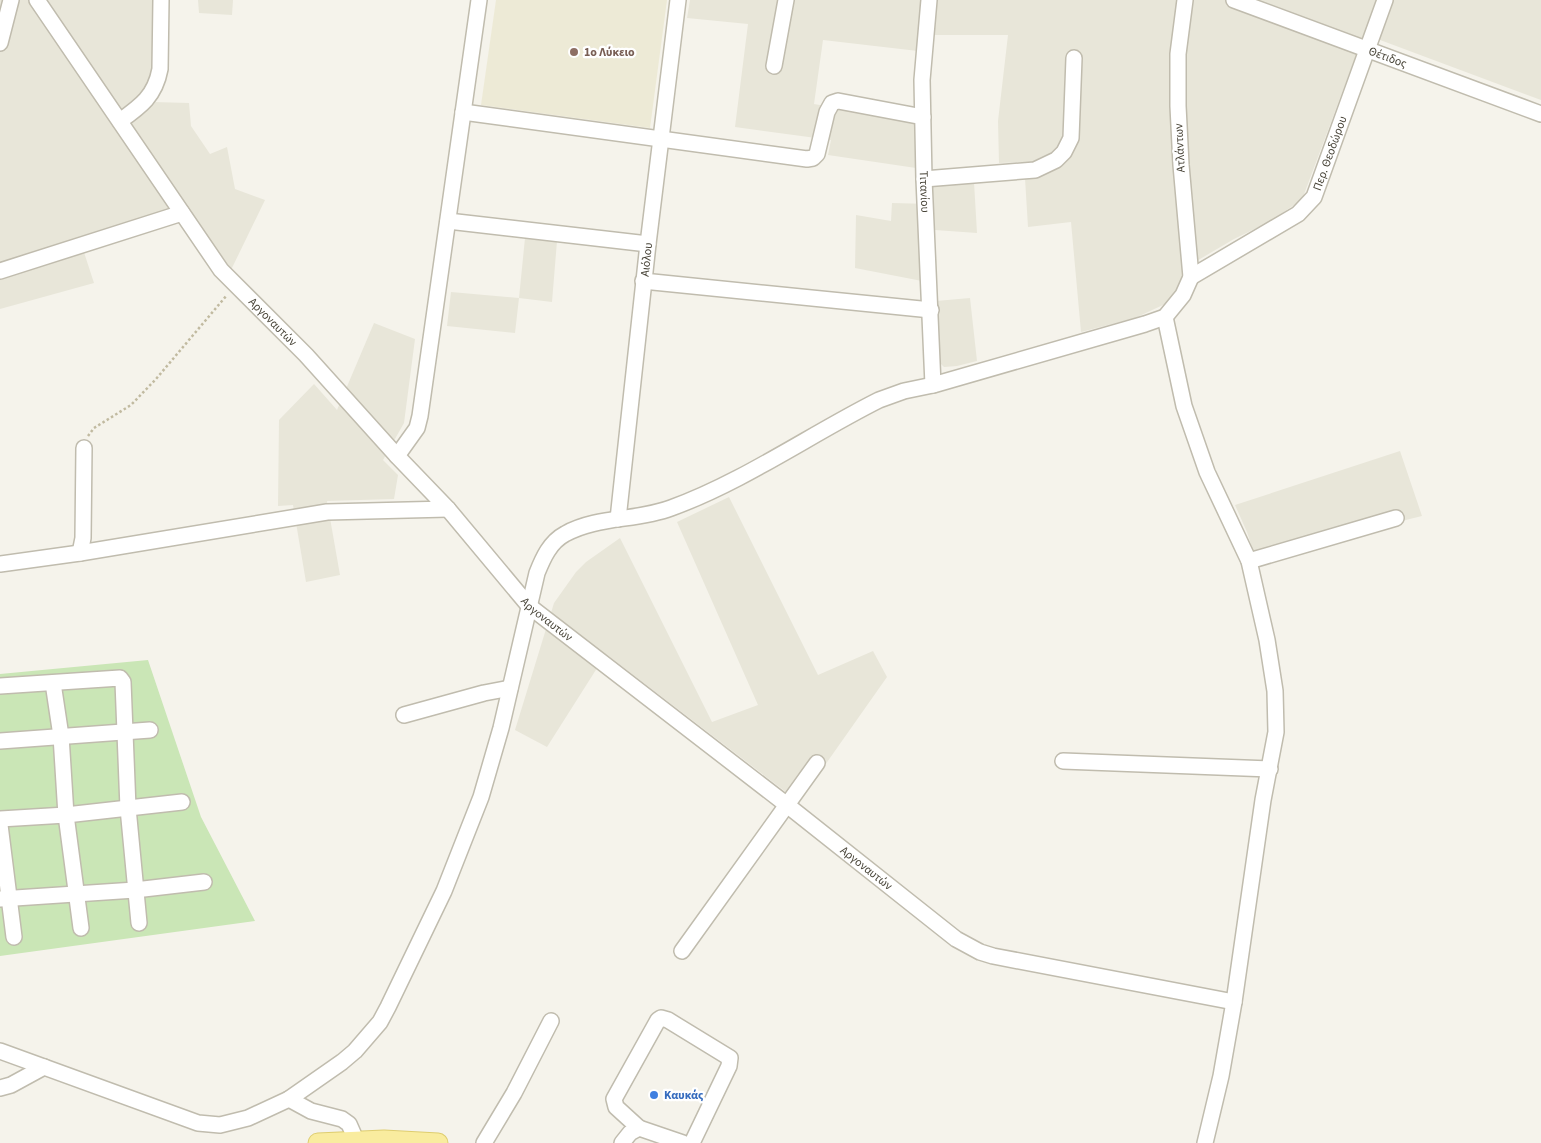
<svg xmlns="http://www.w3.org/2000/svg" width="1541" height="1143" font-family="'Source Sans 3',sans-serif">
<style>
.residential{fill:#e8e6d9}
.education{fill:#edead6}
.green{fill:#cae6b6}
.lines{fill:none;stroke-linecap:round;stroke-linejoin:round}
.minor-casing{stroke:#c0bcae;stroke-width:18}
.major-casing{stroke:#decd6f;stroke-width:21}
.path{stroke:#c1baa0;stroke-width:2.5;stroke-dasharray:2.5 2.5;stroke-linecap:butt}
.minor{stroke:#fff;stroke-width:15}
.major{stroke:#f9ec9f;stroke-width:19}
.education-dot{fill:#8d6e63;stroke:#fff;stroke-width:2}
.shop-dot{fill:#3f7fe0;stroke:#fff;stroke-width:2}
.labels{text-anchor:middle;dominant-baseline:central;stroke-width:4.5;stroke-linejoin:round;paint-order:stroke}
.education-label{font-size:12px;font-weight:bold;fill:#785e54;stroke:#fff;text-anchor:start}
.street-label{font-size:12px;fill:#494539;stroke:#fff}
.shop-label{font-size:12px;font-weight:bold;fill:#366cbe;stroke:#fff;text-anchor:start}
</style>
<rect width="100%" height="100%" fill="#f5f3eb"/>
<!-- residential -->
<g class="residential">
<polygon points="0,0 157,0 153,102 189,103 191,126 210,154 227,147 235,189 265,200 231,270 187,207 79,237 94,283 0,309"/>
<polygon points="198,0 233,0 232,15 199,13"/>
<polygon points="690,0 1541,0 1541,100 1364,34 1303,197 1297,203 1269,222 1234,239 1183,269 1182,291 1163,305 1135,318 1081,332 1071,222 1028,227 1024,162 999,163 998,121 1008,35 919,35 918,51 823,40 814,104 917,122 916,168 828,155 831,140 735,127 748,24 687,18"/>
<polygon points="974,182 977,233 921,229 922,281 855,268 856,215 891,221 892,203 930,204 929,185"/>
<polygon points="525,238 557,241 552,302 519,298 515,333 447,326 451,292 519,298"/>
<polygon points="970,298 977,361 957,366 944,367 938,361 936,301"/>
<polygon points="374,323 415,339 404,423 383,460 398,475 394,499 327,501 340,575 306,582 293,505 278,506 279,420 314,384 337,410"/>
<polygon points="1400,451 1422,516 1255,557 1247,532 1235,505"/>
<polygon points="729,497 818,675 873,651 887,677 799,802 606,654 547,747 515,730 554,603 576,572 586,562 620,538 712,722 758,705 677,522"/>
</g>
<!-- education -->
<polygon class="education" points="496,0 667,0 650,128 481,105"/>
<!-- green -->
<polygon class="green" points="148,660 201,817 255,921 0,956 0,674"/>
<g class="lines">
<!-- minor casing -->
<g class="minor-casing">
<g id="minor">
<path id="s1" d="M37,0L221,270L306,355L397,456L448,509L529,606L787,805L956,939L980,952L993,956L1234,1002"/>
<path id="s2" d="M929,0L922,80L924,179L933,385"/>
<path id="s3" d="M1234,0L1541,114"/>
<polyline points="0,43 11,0"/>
<polyline points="774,66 786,0"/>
<polyline points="463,112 807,159 813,158 817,154 827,112 832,103 838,101 923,117"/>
<path d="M120,121C141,106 155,96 160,69L161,0"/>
<polyline points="924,179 1035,170 1056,160 1064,152 1071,138 1074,58"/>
<polyline points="448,221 648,244"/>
<polyline points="0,271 182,213"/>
<path id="s4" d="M1191,277L1298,214L1314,197L1385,0"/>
<polyline points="643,281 931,310"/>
<polyline points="1165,317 1184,406 1207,472 1249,561 1267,640 1275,691 1276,732 1263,800 1234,1002 1221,1076 1205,1143"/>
<polyline points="397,456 417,428 420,416 479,0"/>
<path id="s5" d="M618,519L648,244L678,0"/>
<polyline points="80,553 83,538 84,448"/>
<polyline points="1249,561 1396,518"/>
<polyline points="0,564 80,553 327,512 448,509"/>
<polyline points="53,683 61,736 66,815 81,928"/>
<polyline points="0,686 120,678 123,682 128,808 139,923"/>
<polyline points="404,715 484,693 510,688"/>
<polyline points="0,741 150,730"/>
<polyline points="1063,761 1270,769"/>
<polyline points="0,819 66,815 182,802"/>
<polyline points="0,825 14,937"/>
<polyline points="0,899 135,890 204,882"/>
<polyline points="682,951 817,763"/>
<path d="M0,1051L198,1123L220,1125L248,1118L289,1099L342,1062L355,1051L380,1022L388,1007L444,891L481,797L501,728L537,573C543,558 550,542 565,534C597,516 637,521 671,508C743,482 811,434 879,400L904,391L933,385L1145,324L1165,317L1183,295L1191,277L1181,165L1178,106V54L1185,0"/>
<polyline points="0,1088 11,1085 44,1067"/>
<polyline points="289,1099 311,1111 342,1119 349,1124 356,1140"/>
<polyline points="639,1128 616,1107 614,1099 658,1020 661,1018 668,1020 730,1058 729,1066 692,1143"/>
<polyline points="484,1143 514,1093 551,1021"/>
<polyline points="622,1143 630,1133 639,1128 683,1143"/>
</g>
</g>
<!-- major casing -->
<g class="major-casing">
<polyline id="major" points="318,1143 384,1140 438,1143"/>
</g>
<!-- path -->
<polyline class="path" points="88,436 94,428 131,405 156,379 227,295"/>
<!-- minor -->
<use href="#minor" class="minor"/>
<!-- major -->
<use href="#major" class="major"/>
</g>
<!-- markers -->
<circle class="education-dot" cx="574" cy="52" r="5"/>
<circle class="shop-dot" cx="654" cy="1095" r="5"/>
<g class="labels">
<!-- education labels -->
<g class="education-label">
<text x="584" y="52">1ο Λύκειο</text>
</g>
<!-- street labels -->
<g class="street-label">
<text stroke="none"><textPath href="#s3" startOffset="164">Θέτιδος</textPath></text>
<text transform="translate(1180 148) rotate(-93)">Ατλάντων</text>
<text stroke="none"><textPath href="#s4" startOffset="194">Περ. Θεοδώρου</textPath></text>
<text stroke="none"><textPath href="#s2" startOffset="192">Τιτανίου</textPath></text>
<text stroke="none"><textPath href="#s5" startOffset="261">Αιόλου</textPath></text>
<text stroke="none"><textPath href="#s1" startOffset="400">Αργοναυτών</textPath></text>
<text stroke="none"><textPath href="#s1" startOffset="805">Αργοναυτών</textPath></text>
<text stroke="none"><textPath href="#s1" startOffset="1210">Αργοναυτών</textPath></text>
</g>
<!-- shop labels -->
<g class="shop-label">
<text x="664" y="1095">Καυκάς</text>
</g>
</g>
</svg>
